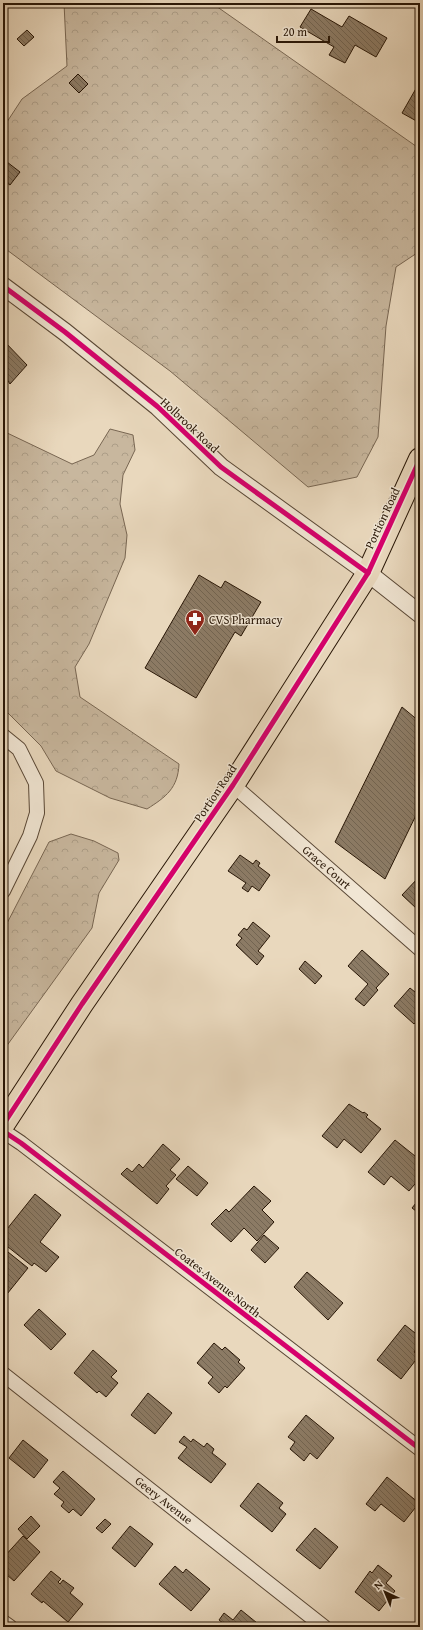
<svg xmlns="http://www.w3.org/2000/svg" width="423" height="1630" font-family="'Gentium Book Plus',serif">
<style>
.forest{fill:url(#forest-crowns);stroke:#786652}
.building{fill:url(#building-back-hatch);stroke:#281606}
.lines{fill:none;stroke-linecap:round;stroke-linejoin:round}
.minor-casing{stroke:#584634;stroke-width:16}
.tertiary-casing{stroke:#584634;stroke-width:19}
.primary-casing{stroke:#281606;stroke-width:24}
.minor{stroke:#f1e6d4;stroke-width:14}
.tertiary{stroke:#f1e6d4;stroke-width:17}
.primary{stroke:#e9d8bd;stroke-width:22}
.cycleway-casing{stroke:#f1e6d4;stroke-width:8}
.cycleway{stroke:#d6006c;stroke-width:5}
.labels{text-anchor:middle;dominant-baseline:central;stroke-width:3;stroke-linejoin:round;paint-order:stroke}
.street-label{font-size:12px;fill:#281606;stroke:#f1e6d4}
.poi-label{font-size:12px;fill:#281606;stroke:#f1e6d4;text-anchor:start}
</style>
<defs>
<pattern id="forest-crowns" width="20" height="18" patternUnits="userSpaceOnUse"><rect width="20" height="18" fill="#c8b79e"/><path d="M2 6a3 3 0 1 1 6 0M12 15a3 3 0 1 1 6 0" fill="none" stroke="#ac9d87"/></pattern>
<pattern id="building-back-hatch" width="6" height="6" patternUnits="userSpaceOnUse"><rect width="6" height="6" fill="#8c7b65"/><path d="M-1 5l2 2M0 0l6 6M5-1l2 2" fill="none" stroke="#726451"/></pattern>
</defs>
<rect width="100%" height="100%" fill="#e9d8bd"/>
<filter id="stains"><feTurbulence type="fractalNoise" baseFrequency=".005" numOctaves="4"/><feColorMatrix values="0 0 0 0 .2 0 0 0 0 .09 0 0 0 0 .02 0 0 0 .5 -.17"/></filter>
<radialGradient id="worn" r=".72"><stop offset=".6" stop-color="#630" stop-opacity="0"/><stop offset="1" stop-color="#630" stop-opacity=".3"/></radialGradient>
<!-- forest -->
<g class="forest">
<polygon points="64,3 208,3 216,6 420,149 420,251 396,267 386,326 378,437 357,477 308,487 170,371 3,247 3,128 22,99 67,66"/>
<path d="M110,429L133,435L135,450L123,475L120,504L127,535L125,558L89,644L75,667L80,697L179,764C178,788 166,797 147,809L110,798L56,771L41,746L3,708V431L72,464L94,455Z"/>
<path d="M3,783C9,801 9,819 3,837Z"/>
<polygon points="71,834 94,841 118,853 119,860 99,893 92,928 3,1051 3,931 49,842"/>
</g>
<!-- building -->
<g class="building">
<polygon points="311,9 342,27 349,16 387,38 376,57 355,45 345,63 329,55 334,47 300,27"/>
<polygon points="27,30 34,37 24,46 17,39"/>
<polygon points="78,74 88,84 79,93 69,83"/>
<polygon points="418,85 420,86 420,123 402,113"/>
<polygon points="7,162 20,172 10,185 3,180 3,167"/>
<polygon points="3,340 27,365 10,384 8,381 3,386"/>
<polygon points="199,575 221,588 225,581 261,602 241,636 235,632 196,698 145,668"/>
<polygon points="402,707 420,722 420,807 385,879 335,842"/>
<polygon points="240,855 253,864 256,860 260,863 258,866 270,875 259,891 252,886 248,892 242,888 246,883 228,871"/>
<polygon points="419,877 420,906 417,909 402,895"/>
<polygon points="253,922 270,936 258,951 264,956 257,965 236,945 242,938 238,935 244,928 247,930"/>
<polygon points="362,950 389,974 376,988 378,990 364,1006 355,999 368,984 348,966"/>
<polygon points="305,961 322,976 315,984 299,969"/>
<polygon points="410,988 420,996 420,1018 414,1024 394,1006"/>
<polygon points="349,1104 363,1113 364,1112 368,1115 366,1117 381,1129 361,1153 344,1139 337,1148 322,1136"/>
<polygon points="395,1140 420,1160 420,1178 409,1191 391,1176 384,1185 368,1172"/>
<polygon points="163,1144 180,1159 170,1170 176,1175 166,1186 169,1189 157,1204 121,1174 127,1168 132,1172 139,1164 143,1168"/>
<polygon points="188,1166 208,1183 197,1196 176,1179"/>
<polygon points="254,1186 271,1201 262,1210 274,1222 257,1241 244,1228 231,1242 211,1224 226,1209 229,1212"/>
<polygon points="35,1194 61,1215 40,1242 59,1257 46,1272 34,1263 32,1266 3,1243 3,1234"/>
<polygon points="420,1198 420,1214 412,1208"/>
<polygon points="264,1235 279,1248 265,1263 251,1250"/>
<polygon points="3,1248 28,1268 3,1299"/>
<polygon points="307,1272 343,1303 328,1320 294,1287"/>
<polygon points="39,1309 66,1334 51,1350 24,1325"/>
<polygon points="405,1325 420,1337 420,1344 414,1352 419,1356 401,1379 377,1360"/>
<polygon points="214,1343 222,1350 225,1347 240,1360 238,1362 245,1368 227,1388 225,1386 219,1393 208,1383 213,1377 197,1363"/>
<polygon points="93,1350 117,1371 111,1377 118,1383 106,1397 99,1391 97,1393 74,1373"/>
<polygon points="148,1393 172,1413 155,1434 131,1415"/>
<polygon points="306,1415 334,1438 317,1459 310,1453 304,1461 290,1449 295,1442 288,1437"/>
<polygon points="184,1436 191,1442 193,1439 204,1447 207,1443 214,1449 212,1453 226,1464 211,1483 178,1458 187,1447 179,1442"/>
<polygon points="23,1440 48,1460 34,1478 9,1458"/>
<polygon points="63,1471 95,1499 81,1516 73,1509 69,1513 61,1506 64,1502 54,1494 60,1488 53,1482"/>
<polygon points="387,1477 419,1503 404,1522 381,1504 375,1511 366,1504"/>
<polygon points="258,1483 283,1503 279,1508 286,1514 272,1532 240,1506"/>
<polygon points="31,1516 40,1526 27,1539 18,1529"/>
<polygon points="105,1519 111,1524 102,1533 96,1528"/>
<polygon points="130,1526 153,1544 135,1567 112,1548"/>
<polygon points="315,1528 338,1547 320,1569 296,1550"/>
<polygon points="23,1536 40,1552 14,1581 7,1575 3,1579 3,1558"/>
<polygon points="378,1565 392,1576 386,1583 395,1591 379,1611 355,1592 370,1571 372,1573"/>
<polygon points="175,1566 183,1573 186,1569 210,1589 191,1611 159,1584"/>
<polygon points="51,1571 61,1579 58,1582 60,1584 63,1580 74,1588 70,1593 83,1604 68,1622 43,1601 42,1603 31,1594"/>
<polygon points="241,1610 262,1627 228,1627 219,1620 224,1613 233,1620"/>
</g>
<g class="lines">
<!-- minor casing -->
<g class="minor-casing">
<g id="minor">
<polyline points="3,736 19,749 36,783 37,813 30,836 3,891"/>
<polyline points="233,785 420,949"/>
<polyline points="3,1131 21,1143 420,1449"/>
<polyline points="3,1374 324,1627"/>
<polyline points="3,1622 10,1627"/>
</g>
</g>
<!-- tertiary casing -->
<g class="tertiary-casing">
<polyline id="tertiary" points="3,286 65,332 158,407 221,467 368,573 420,614"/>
</g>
<!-- primary casing -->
<g class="primary-casing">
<polyline id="primary" points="3,1125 82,1004 233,785 368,573 420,459"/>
</g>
<!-- minor -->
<use href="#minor" class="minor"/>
<!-- tertiary -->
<use href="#tertiary" class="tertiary"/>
<!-- primary -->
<use href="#primary" class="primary"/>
<!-- cycleway casing -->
<g class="cycleway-casing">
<g id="cycleway">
<polyline points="3,286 65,332 158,407 221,467 368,573"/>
<polyline points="3,1125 82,1004 233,785 368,573 420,459"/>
<polyline points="3,1131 21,1143 420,1449"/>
</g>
</g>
<!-- cycleway -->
<use href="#cycleway" class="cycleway"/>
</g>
<!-- icons -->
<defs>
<g id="pharmacy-pin" transform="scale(1)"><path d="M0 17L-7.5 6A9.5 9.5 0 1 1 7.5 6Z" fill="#8f2418" stroke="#f1e6d4"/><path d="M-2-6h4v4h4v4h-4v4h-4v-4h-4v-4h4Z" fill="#fff"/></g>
</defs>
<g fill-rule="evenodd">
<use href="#pharmacy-pin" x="195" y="619"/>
</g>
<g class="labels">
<!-- street labels -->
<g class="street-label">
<text transform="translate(190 425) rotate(43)">Holbrook Road</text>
<text transform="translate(382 518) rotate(-65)">Portion Road</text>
<text transform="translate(215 793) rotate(-56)">Portion Road</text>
<text transform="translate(327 867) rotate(41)">Grace Court</text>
<text transform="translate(218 1282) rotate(38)">Coates Avenue North</text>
<text transform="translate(164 1500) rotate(38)">Geery Avenue</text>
</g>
<!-- poi labels -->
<g class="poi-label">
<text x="209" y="619">CVS Pharmacy</text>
</g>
</g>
<!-- margin -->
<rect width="423" height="1630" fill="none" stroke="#e9d8bd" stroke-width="16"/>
<rect x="4" y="4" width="415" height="1622" fill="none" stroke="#281606" stroke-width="2"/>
<rect x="8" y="8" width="407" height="1614" fill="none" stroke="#281606"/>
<!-- north arrow -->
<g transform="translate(385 1592) rotate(316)" stroke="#f1e6d4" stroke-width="3" paint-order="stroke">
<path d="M0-3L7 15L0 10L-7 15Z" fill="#281606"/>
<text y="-6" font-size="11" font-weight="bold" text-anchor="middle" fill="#281606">N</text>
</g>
<!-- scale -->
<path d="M277 36v6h52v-6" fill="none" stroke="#281606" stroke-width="2"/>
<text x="283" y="36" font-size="12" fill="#281606" stroke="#f1e6d4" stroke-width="3" paint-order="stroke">20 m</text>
<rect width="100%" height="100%" filter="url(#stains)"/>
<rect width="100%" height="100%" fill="url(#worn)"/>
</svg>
